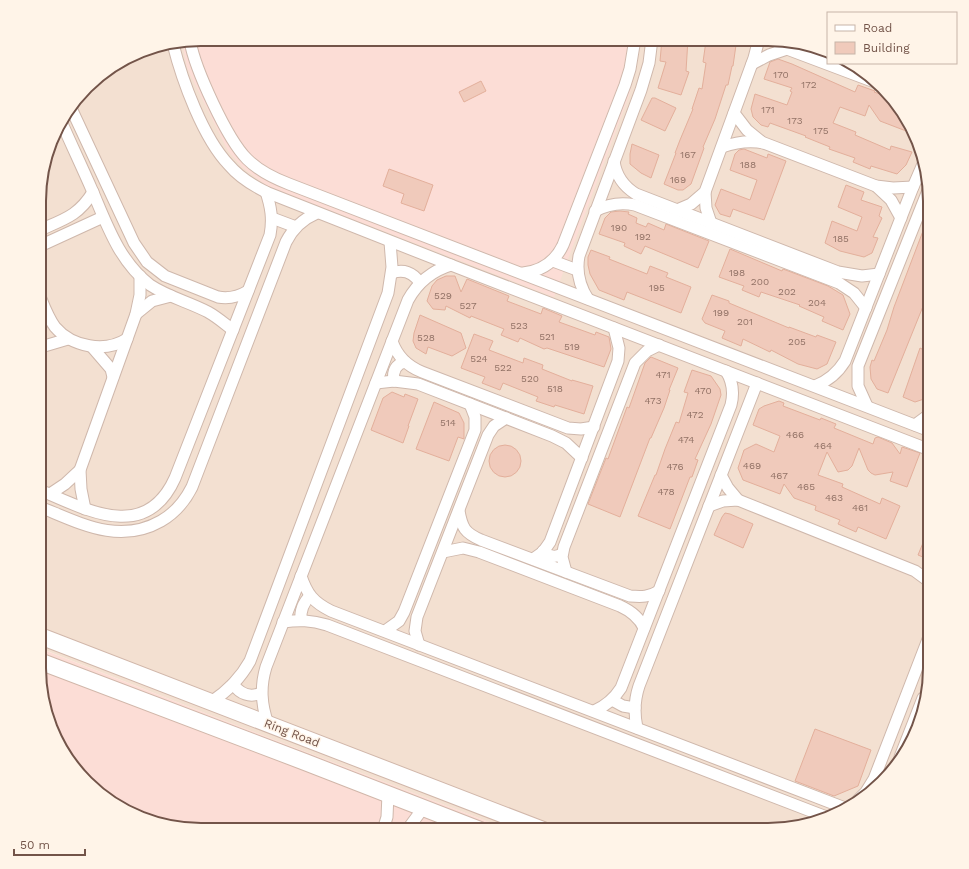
<svg xmlns="http://www.w3.org/2000/svg" width="969" height="869" font-family="'Work Sans',sans-serif">
<style>
.residential{fill:#f3e0d1}
.commercial{fill:#fcddd6}
.building{fill:#f0cabb;stroke:#e3af9b}
.lines{fill:none;stroke-linecap:round;stroke-linejoin:round}
.minor-casing{stroke:#cfb8ac;stroke-width:13}
.secondary-casing{stroke:#d1b7aa;stroke-width:18}
.minor{stroke:#fff;stroke-width:11}
.secondary{stroke:#fff;stroke-width:16}
.labels{text-anchor:middle;dominant-baseline:central;stroke-width:3;stroke-linejoin:round;paint-order:stroke}
.number-label{font-size:10px;fill:#927266}
.street-label{font-size:12px;fill:#735449;stroke:#fff4e8}
.rim{fill:none;stroke:#735449;stroke-width:2}
</style>
<rect width="100%" height="100%" fill="#fcefe2"/>
<!-- residential -->
<polygon class="residential" points="201,39 778,39 828,53 828,63 849,63 890,94 918,139 930,191 930,668 913,739 875,790 830,818 778,830 510,830 233,724 40,648 42,170 61,120 95,79 149,48"/>
<!-- commercial -->
<g class="commercial">
<polygon points="201,39 642,39 630,93 554,297 267,186 243,168 228,151 187,68 182,42"/>
<polygon points="39,648 233,724 510,830 201,830 139,818 79,775 51,730 39,678"/>
</g>
<!-- building -->
<g class="building">
<polygon points="662,39 688,39 686,71 689,72 681,95 658,88 666,62 660,61"/>
<polygon points="706,41 736,45 733,66 732,66 728,85 726,85 715,119 703,147 704,148 691,184 683,190 678,190 664,184 676,153 675,153 680,140 693,109 692,109 699,88 702,89 706,63 703,62"/>
<polygon points="778,59 792,64 855,92 858,85 875,91 874,92 892,98 914,134 880,121 869,105 865,116 840,107 833,123 856,132 855,135 890,150 891,146 912,152 906,165 897,174 871,166 870,169 853,162 855,158 829,149 830,147 805,137 806,136 770,123 768,127 761,125 753,117 751,109 755,94 787,105 792,92 790,91 792,88 764,79 770,62"/>
<polygon points="481,81 486,91 464,102 459,92"/>
<polygon points="652,98 655,98 676,108 665,131 641,120"/>
<polygon points="632,144 659,155 651,178 641,173 630,164 630,154"/>
<polygon points="744,149 767,158 768,154 786,161 764,220 733,209 730,217 720,214 715,205 721,189 750,200 757,180 730,170 735,154 739,150"/>
<polygon points="389,169 433,185 424,211 401,203 404,194 383,186"/>
<polygon points="846,185 864,192 861,200 882,207 879,216 882,218 873,237 878,238 872,253 864,257 840,251 825,243 832,221 857,231 862,217 838,207"/>
<polygon points="620,211 629,212 628,214 637,218 636,223 646,227 648,223 664,230 666,224 709,241 698,268 645,246 641,254 624,246 625,243 599,234 605,218 611,212"/>
<polygon points="923,231 930,234 930,289 888,393 877,389 871,379 870,367 872,360 874,361 887,330 894,307"/>
<polygon points="730,249 782,271 783,269 828,286 843,295 850,314 843,330 822,321 824,317 799,306 800,305 761,292 759,297 742,290 744,286 719,277"/>
<polygon points="591,250 610,257 609,259 647,274 650,266 668,273 666,277 691,287 681,313 627,292 624,300 599,290 590,274 588,265 588,257"/>
<polygon points="446,276 455,276 461,292 467,279 509,296 507,301 541,314 543,308 562,316 559,322 595,335 596,332 609,337 611,349 604,367 547,348 544,349 520,338 518,342 501,335 504,329 471,316 470,318 446,306 445,310 433,309 427,301 432,286 437,280"/>
<polygon points="712,295 729,301 729,303 789,328 789,327 816,337 817,335 836,342 827,364 817,369 798,364 771,350 770,352 743,339 741,346 722,338 725,331 705,323 702,319"/>
<polygon points="420,315 461,333 466,348 452,356 428,347 426,354 416,348 413,341 414,333"/>
<polygon points="929,330 930,393 924,399 915,402 903,397 920,348 922,349"/>
<polygon points="474,334 493,341 489,350 523,363 524,358 543,365 542,369 572,381 572,380 593,386 584,414 555,405 554,407 536,401 538,397 503,383 500,390 482,383 485,377 461,368"/>
<polygon points="651,357 678,368 669,390 670,390 664,408 651,438 650,438 620,517 588,504 606,458 608,459 627,407 629,408 645,363"/>
<polygon points="692,370 711,376 720,389 721,395 711,424 695,459 698,460 692,477 690,477 670,529 638,516 655,475 656,475 665,449 676,422 679,423 688,393 684,392"/>
<polygon points="392,392 404,397 405,394 418,399 408,426 409,426 403,443 371,430 383,398"/>
<polygon points="779,401 784,403 783,406 820,420 821,418 836,424 834,428 873,444 875,438 878,437 892,443 900,454 902,447 920,453 907,487 890,481 893,472 875,475 871,473 868,470 859,448 852,466 848,470 838,472 827,452 818,475 843,484 842,487 880,504 882,498 900,506 886,539 858,527 856,532 838,524 840,520 815,510 816,506 794,498 784,484 780,494 743,480 738,468 744,450 756,444 774,452 780,436 753,425 759,409 764,406"/>
<polygon points="434,402 459,413 464,423 464,439 458,437 449,461 416,449"/>
<circle cx="505" cy="461" r="16"/>
<polygon points="725,513 730,514 753,524 743,548 714,535 722,517"/>
<polygon points="930,526 930,560 918,555"/>
<polygon points="815,729 871,750 858,786 834,796 795,781"/>
</g>
<g class="lines">
<!-- minor casing -->
<g class="minor-casing">
<g id="minor">
<polyline points="771,39 787,49 872,81"/>
<path d="M190,41C195,69 227,139 247,159C259,171 273,178 289,184L930,431"/>
<path d="M173,44C182,80 203,138 229,165C239,177 252,185 266,192L451,265L930,450"/>
<polyline points="752,64 769,55 787,49"/>
<path d="M71,108L134,243L147,262L165,276L218,297C229,299 238,297 248,291"/>
<polyline points="734,113 747,130 763,143"/>
<path d="M61,121C71,144 82,167 92,190C107,225 119,261 150,285C168,297 189,302 208,312C217,317 225,324 233,330"/>
<path d="M722,147C736,142 749,140 764,143L876,186L893,188L913,187"/>
<path d="M614,161C616,176 623,186 636,194L838,272L862,276L879,274"/>
<polyline points="876,186 891,200 901,218"/>
<polyline points="705,192 706,208 711,223"/>
<polyline points="677,210 691,204 705,192 754,58 759,39"/>
<path d="M595,211C608,204 621,202 635,205L839,283L854,293L866,308"/>
<polyline points="272,218 296,227"/>
<path d="M42,229C65,219 79,215 93,192"/>
<polyline points="42,245 103,217"/>
<polyline points="553,261 577,270"/>
<path d="M392,273C403,269 413,272 420,283"/>
<path d="M523,273C542,271 555,262 563,245L625,85L630,69L635,39"/>
<path d="M41,299C45,309 49,319 55,327C72,347 105,353 127,339"/>
<path d="M588,299C579,285 576,272 579,256L641,90L649,63L652,39"/>
<polyline points="136,314 152,301 171,296"/>
<polyline points="41,326 46,312"/>
<path d="M392,341C397,356 407,366 422,372L568,428L581,429L594,427"/>
<polyline points="41,347 68,339"/>
<polyline points="92,347 111,369 113,377"/>
<path d="M394,381C392,371 396,364 405,362"/>
<polyline points="376,383 394,381 418,384 552,436 566,443 582,458"/>
<path d="M815,386C828,381 837,374 845,361L913,187L923,164"/>
<polyline points="867,406 858,386 858,366 929,188"/>
<polyline points="915,425 930,414"/>
<polyline points="721,475 728,488 738,500"/>
<path d="M40,490C87,510 146,543 175,478L270,235C273,219 271,207 266,192"/>
<polyline points="50,494 65,484 80,470"/>
<polyline points="709,506 723,501 738,500 915,571 930,582"/>
<path d="M40,507C80,523 119,545 161,521C175,513 185,501 192,487L286,242C293,228 303,219 317,213"/>
<polyline points="85,509 81,489 80,470 136,314 140,295 140,276"/>
<path d="M459,511C462,528 465,533 481,540L630,596C642,597 649,597 659,591"/>
<path d="M543,551C549,557 555,558 562,554"/>
<path d="M443,552L463,548L479,552L620,606C631,611 639,617 644,628"/>
<polyline points="533,559 543,552 550,542 618,361 619,348 614,328"/>
<polyline points="566,572 562,557 564,547 635,363 647,351 659,345"/>
<path d="M301,576C307,594 313,602 331,611L845,808"/>
<path d="M301,620C300,610 303,603 310,596"/>
<path d="M283,622C299,620 311,620 327,625L829,818"/>
<polyline points="385,631 399,621 404,612 475,430 475,417 470,404"/>
<polyline points="419,645 415,631 417,617 488,435 494,426 506,418"/>
<path d="M233,684C240,694 250,698 261,693"/>
<polyline points="612,700 623,706 635,708"/>
<path d="M211,702C228,691 240,679 250,661L388,293L392,267L390,242"/>
<path d="M594,711C606,706 614,699 621,688L731,405C734,393 733,382 726,371"/>
<path d="M268,724C261,704 260,687 266,667L408,300C418,282 431,271 451,265"/>
<path d="M637,728C634,714 634,701 639,686L757,383"/>
<polyline points="900,757 923,698"/>
<polyline points="857,801 866,792 874,779 930,634"/>
<polyline points="383,830 387,817 388,794"/>
<polyline points="407,830 424,807"/>
</g>
</g>
<!-- secondary casing -->
<g class="secondary-casing">
<g id="secondary">
<polyline points="40,636 543,830"/>
<polyline points="39,661 305,762 480,830"/>
</g>
</g>
<!-- minor -->
<use href="#minor" class="minor"/>
<!-- secondary -->
<use href="#secondary" class="secondary"/>
</g>
<g class="labels">
<!-- number labels -->
<g class="number-label">
<text x="781" y="74">170</text>
<text x="809" y="84">172</text>
<text x="768" y="109">171</text>
<text x="795" y="120">173</text>
<text x="821" y="130">175</text>
<text x="688" y="154">167</text>
<text x="748" y="164">188</text>
<text x="678" y="179">169</text>
<text x="619" y="227">190</text>
<text x="643" y="236">192</text>
<text x="841" y="238">185</text>
<text x="737" y="272">198</text>
<text x="760" y="281">200</text>
<text x="657" y="287">195</text>
<text x="787" y="291">202</text>
<text x="443" y="295">529</text>
<text x="817" y="302">204</text>
<text x="468" y="305">527</text>
<text x="721" y="312">199</text>
<text x="745" y="321">201</text>
<text x="519" y="325">523</text>
<text x="547" y="336">521</text>
<text x="426" y="337">528</text>
<text x="797" y="341">205</text>
<text x="572" y="346">519</text>
<text x="479" y="358">524</text>
<text x="503" y="367">522</text>
<text x="663" y="374">471</text>
<text x="530" y="378">520</text>
<text x="555" y="388">518</text>
<text x="703" y="390">470</text>
<text x="653" y="400">473</text>
<text x="695" y="414">472</text>
<text x="448" y="422">514</text>
<text x="795" y="434">466</text>
<text x="686" y="439">474</text>
<text x="823" y="445">464</text>
<text x="752" y="465">469</text>
<text x="675" y="466">476</text>
<text x="779" y="475">467</text>
<text x="806" y="486">465</text>
<text x="666" y="491">478</text>
<text x="834" y="497">463</text>
<text x="860" y="507">461</text>
</g>
<!-- street labels -->
<g class="street-label">
<text transform="translate(292 733) rotate(21)">Ring Road</text>
</g>
</g>
<!-- crop -->
<path d="M0 0H969V869H0ZM201 46H768A155 155 0 0 1 923 201V668A155 155 0 0 1 768 823H201A155 155 0 0 1 46 668V201A155 155 0 0 1 201 46Z" fill="#fff4e8" fill-rule="evenodd"/>
<path class="rim" d="M201 46H768A155 155 0 0 1 923 201V668A155 155 0 0 1 768 823H201A155 155 0 0 1 46 668V201A155 155 0 0 1 201 46Z"/>
<!-- legend -->
<rect x="827" y="12" width="130" height="52" fill="#fff4e8" stroke="#c7b4a8"/>
<rect x="835" y="25" width="20" height="6" fill="#ffffff" stroke="#c7b4a8"/>
<text x="863" y="32" font-size="12" fill="#735449">Road</text>
<rect x="835" y="42" width="20" height="12" fill="#f0cabb" stroke="#c7b4a8"/>
<text x="863" y="52" font-size="12" fill="#735449">Building</text>
<!-- scale -->
<path d="M14 849v6h71v-6" fill="none" stroke="#735449" stroke-width="2"/>
<text x="20" y="849" font-size="12" fill="#735449" stroke="#fff4e8" stroke-width="3" paint-order="stroke">50 m</text>
</svg>
